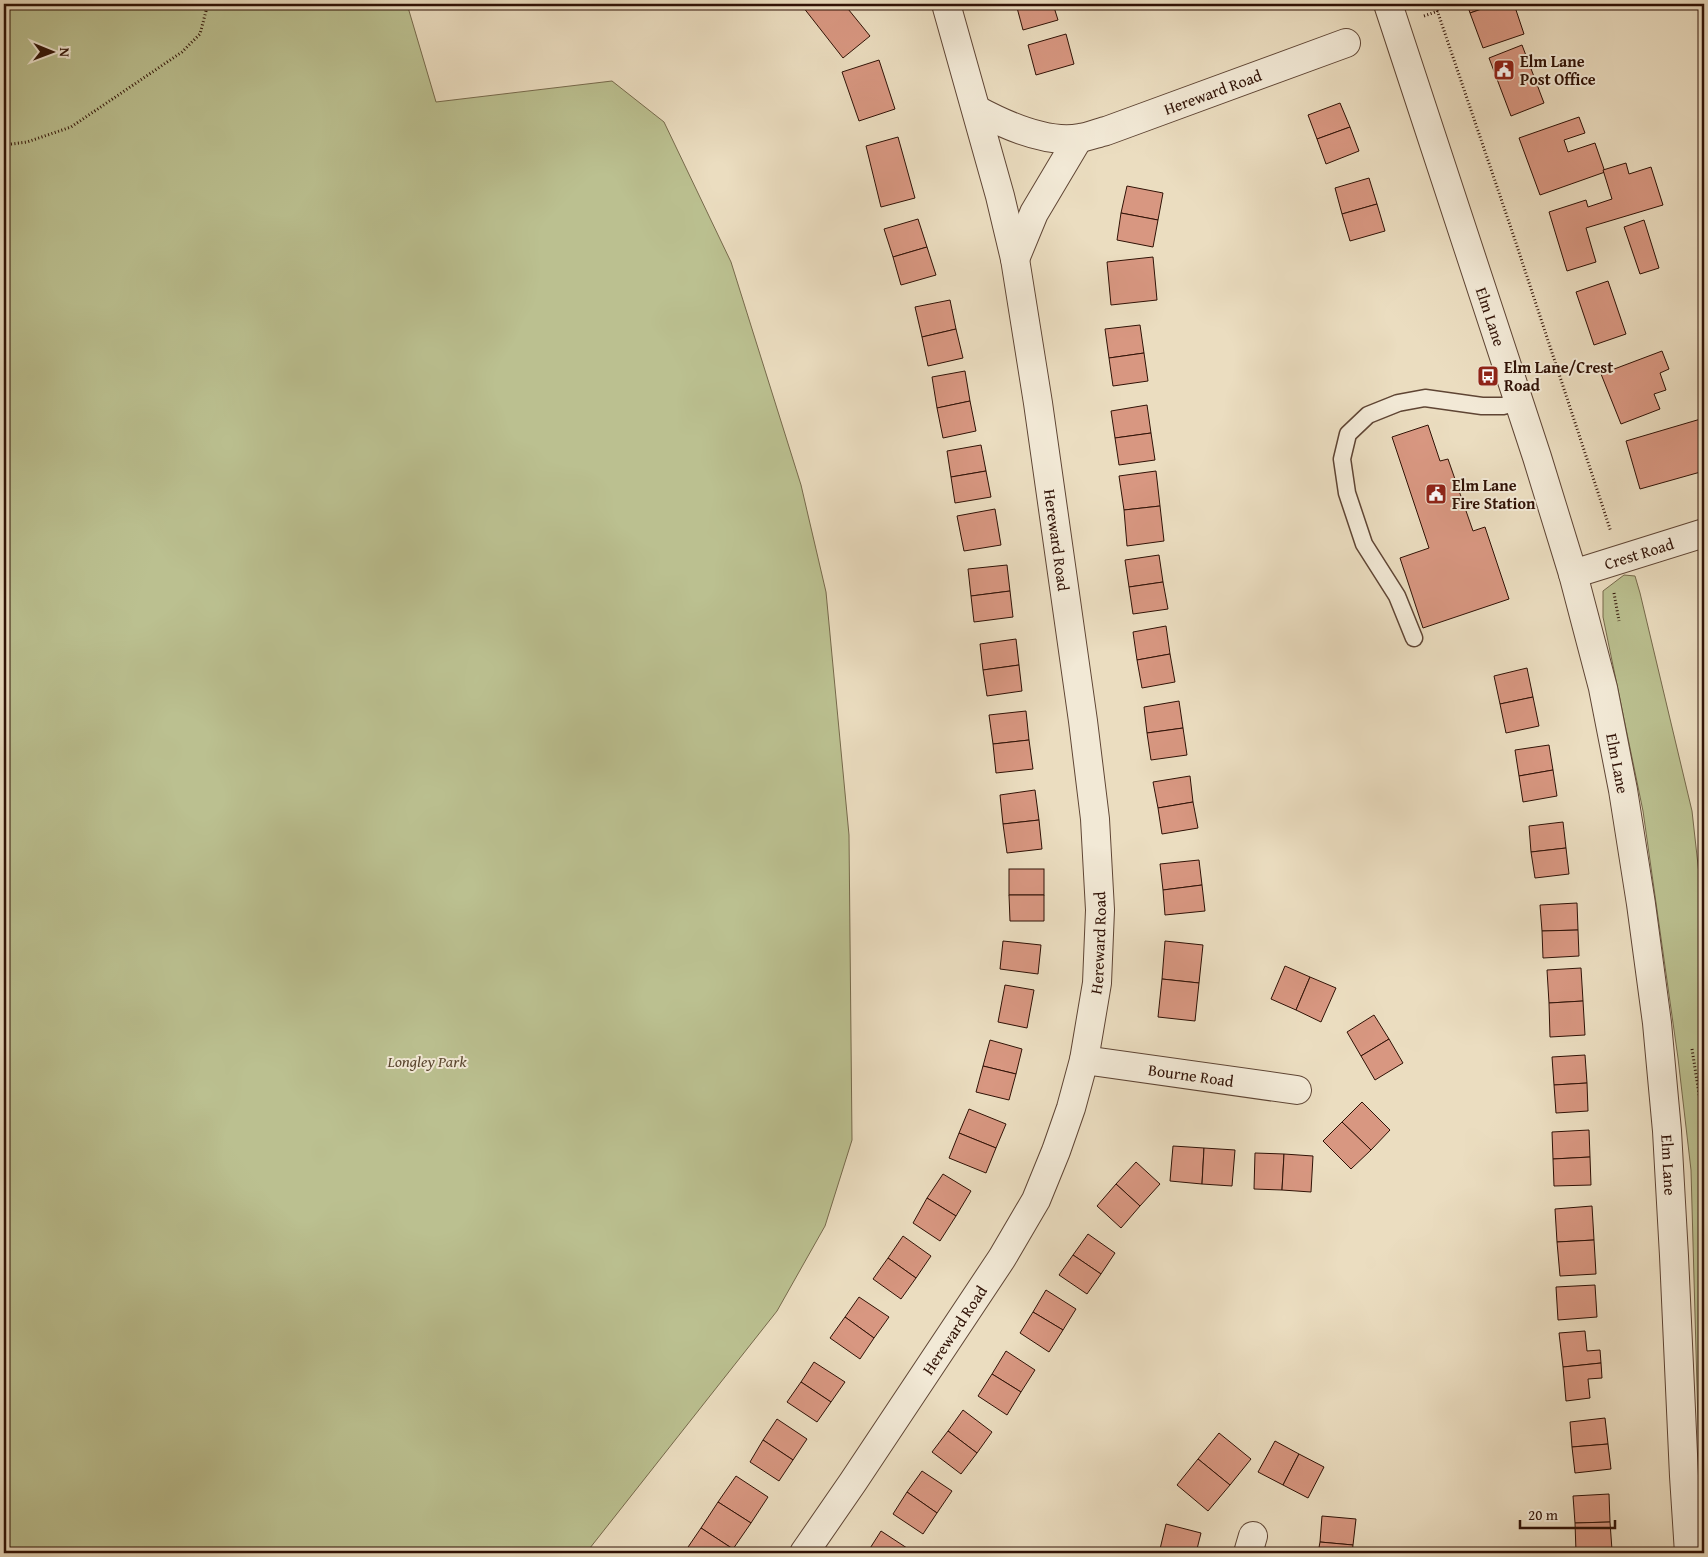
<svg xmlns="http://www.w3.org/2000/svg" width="1708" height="1557" font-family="'Gentium Book Plus',serif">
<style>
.green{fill:#bbc090;stroke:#76694b}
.building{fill:#d89781;stroke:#301206}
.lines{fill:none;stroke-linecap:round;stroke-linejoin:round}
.service-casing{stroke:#5f4534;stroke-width:19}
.minor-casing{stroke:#5f4534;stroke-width:30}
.tertiary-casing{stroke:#5f4534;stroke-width:30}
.path{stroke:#301206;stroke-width:3;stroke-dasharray:1 2.5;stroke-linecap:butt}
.service{stroke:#f2e9d6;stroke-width:16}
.minor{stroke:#f2e9d6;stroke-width:28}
.tertiary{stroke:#f2e9d6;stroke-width:28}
.labels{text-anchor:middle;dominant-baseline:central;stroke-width:4;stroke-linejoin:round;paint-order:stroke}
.poi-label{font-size:16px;font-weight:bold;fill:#301206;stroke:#f2e9d6;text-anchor:start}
.street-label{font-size:16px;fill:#301206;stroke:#f2e9d6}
.park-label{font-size:16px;font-style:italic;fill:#5a462f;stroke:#f2e9d6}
</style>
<rect width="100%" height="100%" fill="#ebddc0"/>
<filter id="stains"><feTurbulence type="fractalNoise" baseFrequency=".004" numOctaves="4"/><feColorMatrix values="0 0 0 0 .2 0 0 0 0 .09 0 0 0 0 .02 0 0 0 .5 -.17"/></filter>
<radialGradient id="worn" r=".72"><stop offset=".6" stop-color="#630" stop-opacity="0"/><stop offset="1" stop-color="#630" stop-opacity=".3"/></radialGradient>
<!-- green -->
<g class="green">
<polygon points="4,4 407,4 436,102 612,81 664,122 731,262 801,485 826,592 849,835 852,1140 825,1226 777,1311 586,1553 9,1553 4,1551"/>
<polygon points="1624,575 1635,576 1640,593 1692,811 1704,919 1704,1501 1700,1495 1691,1170 1678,1058 1643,811 1603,617 1603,591"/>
</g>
<!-- building -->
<g class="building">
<polygon points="807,4 844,4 870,36 843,58 803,7"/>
<polygon points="1016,4 1053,4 1058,20 1023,30"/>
<polygon points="1270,4 1285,4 1272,8"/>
<polygon points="1467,4 1496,4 1470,13"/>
<polygon points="1496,4 1514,4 1524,34 1483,48 1470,13"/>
<polygon points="1066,34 1074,64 1036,75 1028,45"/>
<polygon points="1522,45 1544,103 1511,116 1489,58"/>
<polygon points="879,60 895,109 859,121 842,72"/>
<polygon points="1340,103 1350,127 1317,139 1308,115"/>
<polygon points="1579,117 1585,133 1564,140 1568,152 1595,143 1605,172 1540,195 1519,138"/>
<polygon points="1350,127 1359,151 1326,164 1317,139"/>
<polygon points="898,137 915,198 881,207 866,146"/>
<polygon points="1626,163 1629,174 1651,167 1663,205 1586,228 1596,262 1567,271 1549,212 1586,200 1588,207 1612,199 1603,170"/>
<polygon points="1369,178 1377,204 1342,214 1335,188"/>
<polygon points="1127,186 1163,193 1158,220 1121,213"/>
<polygon points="1377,204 1385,231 1350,241 1342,214"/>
<polygon points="1121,213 1158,220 1153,247 1117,240"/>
<polygon points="918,219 927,247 893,257 884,229"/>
<polygon points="1644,220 1659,268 1640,274 1624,227"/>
<polygon points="927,247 936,275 901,285 893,257"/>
<polygon points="1153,257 1157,300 1111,305 1107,262"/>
<polygon points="1608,281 1626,334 1594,345 1576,292"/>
<polygon points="950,300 956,329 922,337 915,307"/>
<polygon points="1140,325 1144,353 1109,358 1105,329"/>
<polygon points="956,329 963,358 928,366 922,337"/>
<polygon points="1662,351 1669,369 1660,373 1666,390 1654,394 1660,409 1621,424 1601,374"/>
<polygon points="1144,353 1148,381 1113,386 1109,358"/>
<polygon points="965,371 970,401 937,408 932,377"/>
<polygon points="970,401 976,431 943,438 937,408"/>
<polygon points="1147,405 1151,433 1115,438 1111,411"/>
<polygon points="1704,418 1704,471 1640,489 1626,441"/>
<polygon points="1428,425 1440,461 1448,459 1473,531 1485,527 1509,599 1423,628 1400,558 1429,548 1392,437"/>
<polygon points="1151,433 1155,460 1119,465 1115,438"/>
<polygon points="981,445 986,471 951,477 947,451"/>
<polygon points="986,471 991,497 955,503 951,477"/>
<polygon points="1156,471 1160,506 1124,510 1119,476"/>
<polygon points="1160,506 1164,541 1127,546 1124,510"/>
<polygon points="995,509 1001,545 964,551 957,516"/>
<polygon points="1159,555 1163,582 1129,587 1125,560"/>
<polygon points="1007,565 1010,591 971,596 968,569"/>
<polygon points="1163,582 1168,609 1133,614 1129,587"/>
<polygon points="1010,591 1013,617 974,622 971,596"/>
<polygon points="1166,626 1170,654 1137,660 1133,632"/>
<polygon points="1016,639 1019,665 983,670 980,644"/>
<polygon points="1170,654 1175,682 1142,688 1137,660"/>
<polygon points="1019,665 1022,691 987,696 983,670"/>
<polygon points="1527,668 1533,697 1500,704 1494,676"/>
<polygon points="1533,697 1539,726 1506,733 1500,704"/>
<polygon points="1179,701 1183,728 1147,733 1144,707"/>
<polygon points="1026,711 1029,740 993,744 989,715"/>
<polygon points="1183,728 1187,755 1151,760 1147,733"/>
<polygon points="1029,740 1033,769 996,773 993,744"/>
<polygon points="1549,745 1553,770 1519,776 1515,750"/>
<polygon points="1553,770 1557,796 1523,802 1519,776"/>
<polygon points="1190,776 1193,802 1158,808 1153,782"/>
<polygon points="1035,790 1039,820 1003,824 1000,795"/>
<polygon points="1193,802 1198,828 1162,834 1158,808"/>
<polygon points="1039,820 1042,849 1007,853 1003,824"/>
<polygon points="1563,822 1566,848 1531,852 1529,826"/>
<polygon points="1566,848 1569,874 1535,878 1531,852"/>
<polygon points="1199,860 1202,885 1163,890 1160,864"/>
<rect x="1009" y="869" width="35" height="26"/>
<polygon points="1202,885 1205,911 1165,915 1163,890"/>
<polygon points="1009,895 1044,895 1044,921 1010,921"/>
<polygon points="1577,903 1578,930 1542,931 1540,905"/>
<polygon points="1578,930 1579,956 1543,958 1542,931"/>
<polygon points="1003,941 1041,945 1038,974 1000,969"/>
<polygon points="1165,941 1203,945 1199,983 1162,979"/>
<polygon points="1285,966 1310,977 1296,1010 1271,999"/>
<polygon points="1581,968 1583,1001 1549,1003 1547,970"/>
<polygon points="1310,977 1336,988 1321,1022 1296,1010"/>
<polygon points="1162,979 1199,983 1195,1021 1158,1017"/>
<polygon points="1005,985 1034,990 1027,1028 998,1022"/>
<polygon points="1583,1001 1585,1035 1550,1037 1549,1003"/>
<polygon points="1374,1015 1389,1039 1361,1056 1347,1032"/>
<polygon points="1389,1039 1403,1063 1375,1080 1361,1056"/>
<polygon points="990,1040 1022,1049 1016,1074 983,1066"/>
<polygon points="1585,1055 1587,1083 1554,1085 1552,1057"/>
<polygon points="983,1066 1016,1074 1009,1100 976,1092"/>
<polygon points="1587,1083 1588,1111 1556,1113 1554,1085"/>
<polygon points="1362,1102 1390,1130 1371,1150 1342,1122"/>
<polygon points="969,1109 1006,1124 996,1148 959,1133"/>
<polygon points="1342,1122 1371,1150 1351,1169 1323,1141"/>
<polygon points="1589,1130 1590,1157 1553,1159 1552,1132"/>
<polygon points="959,1133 996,1148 986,1173 949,1158"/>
<polygon points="1173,1146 1204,1148 1202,1184 1170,1181"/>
<polygon points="1204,1148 1235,1150 1232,1186 1202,1184"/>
<polygon points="1255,1153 1284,1154 1282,1190 1254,1189"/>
<polygon points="1284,1154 1313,1156 1311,1192 1282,1190"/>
<polygon points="1590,1157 1591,1185 1554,1186 1553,1159"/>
<polygon points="1136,1162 1160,1184 1140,1206 1116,1184"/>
<polygon points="943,1174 971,1191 956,1216 927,1198"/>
<polygon points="1116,1184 1140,1206 1121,1228 1097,1206"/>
<polygon points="927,1198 956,1216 940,1241 913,1223"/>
<polygon points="1592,1206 1594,1240 1557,1242 1555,1209"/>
<polygon points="1088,1234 1115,1253 1101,1274 1073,1255"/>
<polygon points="903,1236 931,1256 916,1278 888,1258"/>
<polygon points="1594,1240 1596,1274 1560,1276 1557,1242"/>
<polygon points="1073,1255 1101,1274 1087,1294 1059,1275"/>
<polygon points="888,1258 916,1278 901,1299 873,1279"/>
<polygon points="1595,1285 1597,1317 1558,1320 1556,1287"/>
<polygon points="1046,1290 1076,1309 1063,1330 1033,1312"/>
<polygon points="859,1297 889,1317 874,1338 845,1317"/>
<polygon points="1033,1312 1063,1330 1049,1352 1020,1333"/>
<polygon points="845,1317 874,1338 860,1359 830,1338"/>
<polygon points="1585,1331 1587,1351 1600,1350 1601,1363 1563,1367 1559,1333"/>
<polygon points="1006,1351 1035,1370 1021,1392 992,1374"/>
<polygon points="814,1362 845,1382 831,1402 801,1382"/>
<polygon points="1601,1363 1602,1378 1588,1379 1590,1398 1566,1401 1563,1367"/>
<polygon points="992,1374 1021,1392 1007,1415 978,1396"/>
<polygon points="801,1382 831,1402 817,1422 787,1402"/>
<polygon points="963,1410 992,1432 977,1453 948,1431"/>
<polygon points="1605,1418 1608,1444 1572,1447 1570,1422"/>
<polygon points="777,1419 807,1439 793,1460 763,1440"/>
<polygon points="948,1431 977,1453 961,1474 932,1452"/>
<polygon points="1219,1433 1251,1459 1230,1485 1198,1459"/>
<polygon points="763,1440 793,1460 779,1481 750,1462"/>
<polygon points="1275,1441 1299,1454 1283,1485 1258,1472"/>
<polygon points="1608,1444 1611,1469 1575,1473 1572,1447"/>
<polygon points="1299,1454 1324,1467 1308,1498 1283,1485"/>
<polygon points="1198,1459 1230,1485 1208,1511 1177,1485"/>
<polygon points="922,1471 952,1491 937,1513 907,1492"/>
<polygon points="736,1476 768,1497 751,1523 718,1502"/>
<polygon points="907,1492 937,1513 923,1534 893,1514"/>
<polygon points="1609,1494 1610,1522 1575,1523 1573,1496"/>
<polygon points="718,1502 751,1523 733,1549 701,1528"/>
<polygon points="1322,1516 1356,1519 1353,1545 1320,1542"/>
<polygon points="1610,1522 1612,1550 1576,1552 1575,1523"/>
<polygon points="1166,1524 1201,1533 1196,1553 1176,1553 1160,1549"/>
<polygon points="701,1528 733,1549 731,1553 684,1553"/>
<polygon points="881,1531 910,1550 908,1553 867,1553"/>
<polygon points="1320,1542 1353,1545 1352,1553 1318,1553"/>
<polygon points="1160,1549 1176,1553 1159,1553"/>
</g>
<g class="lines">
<!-- service casing -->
<g class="service-casing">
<polyline id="service" points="1414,638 1397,596 1364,544 1347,493 1342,459 1348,434 1368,415 1398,403 1425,398 1482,406 1503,406 1518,402"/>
</g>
<!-- minor casing -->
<g class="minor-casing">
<g id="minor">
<path id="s1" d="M977,110C1005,125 1047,144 1080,138C1088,137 1097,133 1106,131L1346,43"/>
<polyline points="1015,259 1034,213 1078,139"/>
<path id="s2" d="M1573,574L1704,533"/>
<path id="s3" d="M1084,1060L1297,1090"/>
<path id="s4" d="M804,1553L853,1482L1002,1258L1036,1200L1056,1151L1071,1108L1084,1060L1097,983L1100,910L1095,819L1083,721L1038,403L1015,259L1000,196L946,4"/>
<polyline points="1248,1553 1253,1536"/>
</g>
</g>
<!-- tertiary casing -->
<g class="tertiary-casing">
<g id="tertiary">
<path id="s5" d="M1388,4L1537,457L1573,574L1603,688L1623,790L1641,904L1657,1023L1667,1131L1674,1256L1684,1476L1689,1553"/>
</g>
</g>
<!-- path -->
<g class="path">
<polyline points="1435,4 1513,234 1611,532"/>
<polyline points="1424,16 1438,11"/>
<polyline points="4,145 27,142 71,127 182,52 200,34 206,11 205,4"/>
<polyline points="1614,593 1619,621"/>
<polyline points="1692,1049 1702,1113 1704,1135"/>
<polyline points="4,1410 8,1408"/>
</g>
<!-- service -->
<use href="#service" class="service"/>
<!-- minor -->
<use href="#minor" class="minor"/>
<!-- tertiary -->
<use href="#tertiary" class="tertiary"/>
</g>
<!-- icons -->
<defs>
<g id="civic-square" transform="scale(1.125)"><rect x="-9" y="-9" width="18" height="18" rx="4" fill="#8f2418" stroke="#f2e9d6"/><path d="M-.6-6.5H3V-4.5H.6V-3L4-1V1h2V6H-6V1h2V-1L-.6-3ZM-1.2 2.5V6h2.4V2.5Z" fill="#fff"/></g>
<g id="bus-square" transform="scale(1.125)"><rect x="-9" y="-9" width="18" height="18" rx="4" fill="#8f2418" stroke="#f2e9d6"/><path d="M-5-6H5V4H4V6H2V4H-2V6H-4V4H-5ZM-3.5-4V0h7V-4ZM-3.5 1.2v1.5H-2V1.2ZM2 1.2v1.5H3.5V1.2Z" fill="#fff"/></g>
</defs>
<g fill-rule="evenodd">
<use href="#civic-square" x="1504" y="70"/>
<use href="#bus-square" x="1488" y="376"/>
<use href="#civic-square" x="1436" y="494"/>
</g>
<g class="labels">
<!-- poi labels -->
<g class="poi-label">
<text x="1520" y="61">Elm Lane<tspan x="1520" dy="18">Post Office</tspan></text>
<text x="1504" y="367">Elm Lane/Crest<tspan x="1504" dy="18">Road</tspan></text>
<text x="1452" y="485">Elm Lane<tspan x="1452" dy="18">Fire Station</tspan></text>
</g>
<!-- street labels -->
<g class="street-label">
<text stroke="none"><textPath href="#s1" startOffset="249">Hereward Road</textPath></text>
<text stroke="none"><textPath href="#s5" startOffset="329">Elm Lane</textPath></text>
<text transform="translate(1057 540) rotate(82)">Hereward Road</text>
<text stroke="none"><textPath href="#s2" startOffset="69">Crest Road</textPath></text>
<text stroke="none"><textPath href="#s5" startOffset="794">Elm Lane</textPath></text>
<text stroke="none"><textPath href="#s4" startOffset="689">Hereward Road</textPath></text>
<text stroke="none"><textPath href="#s3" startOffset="108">Bourne Road</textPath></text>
<text stroke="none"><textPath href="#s5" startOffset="1199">Elm Lane</textPath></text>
<text stroke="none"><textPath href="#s4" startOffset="269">Hereward Road</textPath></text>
</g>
<!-- park labels -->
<g class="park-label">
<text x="427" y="1061">Longley Park</text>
</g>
</g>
<!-- margin -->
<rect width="1708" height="1557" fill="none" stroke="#ebddc0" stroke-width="20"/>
<rect x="5" y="5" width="1698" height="1547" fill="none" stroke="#301206" stroke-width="2.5"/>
<rect x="10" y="10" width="1688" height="1537" fill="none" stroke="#301206"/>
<!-- north arrow -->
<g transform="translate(52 52) rotate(91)" stroke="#f2e9d6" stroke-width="4" paint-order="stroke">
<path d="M0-4L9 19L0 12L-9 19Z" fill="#301206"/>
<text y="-8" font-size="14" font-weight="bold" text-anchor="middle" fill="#301206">N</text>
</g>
<!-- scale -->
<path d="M1520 1520v8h95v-8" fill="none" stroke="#301206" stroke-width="2.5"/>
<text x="1528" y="1520" font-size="15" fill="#301206" stroke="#f2e9d6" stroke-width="4" paint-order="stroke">20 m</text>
<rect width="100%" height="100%" filter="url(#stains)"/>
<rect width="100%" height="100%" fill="url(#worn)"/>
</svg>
